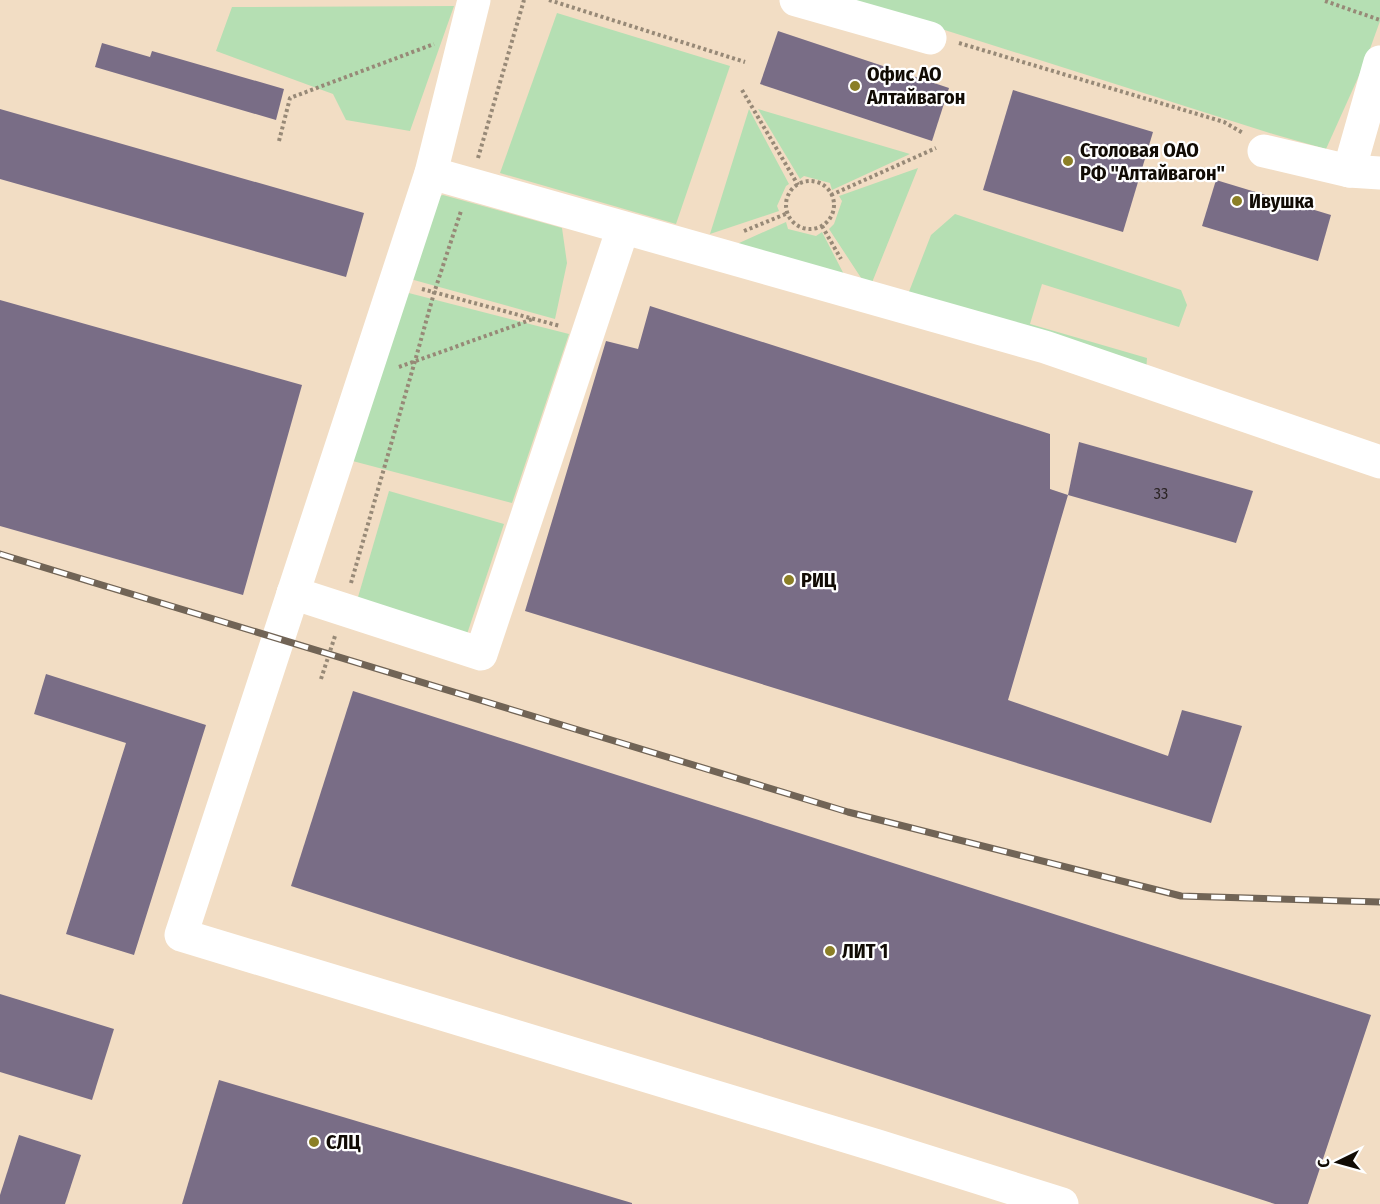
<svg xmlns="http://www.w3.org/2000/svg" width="1380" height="1204" font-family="'Fira Sans Condensed',sans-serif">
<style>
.green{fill:#b5dfb3}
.building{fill:#796d86}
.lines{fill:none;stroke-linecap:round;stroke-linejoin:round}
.path{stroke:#978977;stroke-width:4;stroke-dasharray:3 3;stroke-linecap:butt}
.minor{stroke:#fff;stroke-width:33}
.rail-casing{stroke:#716456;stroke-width:7}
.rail{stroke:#fff;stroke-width:4.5;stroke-dasharray:14;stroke-linecap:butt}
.poi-dot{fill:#8b7f26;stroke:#fff;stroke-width:2}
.labels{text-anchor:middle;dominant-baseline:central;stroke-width:4.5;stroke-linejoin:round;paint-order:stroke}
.number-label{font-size:16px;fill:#2b2424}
.poi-label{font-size:20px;font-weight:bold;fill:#110b04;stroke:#fff;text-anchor:start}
</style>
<rect width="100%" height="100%" fill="#f2ddc4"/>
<!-- green -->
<g class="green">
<polygon points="850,0 1380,0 1380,21 1366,60 1326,149 1273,134"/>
<polygon points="454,6 410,131 346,120 333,94 216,51 232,7"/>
<polygon points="557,13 730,66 676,224 500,173"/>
<polygon points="749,109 789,184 786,186 777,206 779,211 710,234"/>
<polygon points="758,109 910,154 832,190 830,183 804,176 800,179"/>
<polygon points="918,168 869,290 829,229 834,224 842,201 839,196"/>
<polygon points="443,195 562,228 567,263 555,319 403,277 427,200"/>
<polygon points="955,214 1181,290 1187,305 1179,327 1042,284 1030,324 1147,358 1146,372 905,302 931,235"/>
<polygon points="786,222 788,229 816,236 822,232 849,284 728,248"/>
<polygon points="397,290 569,334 512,503 345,459"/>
<polygon points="389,491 504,524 466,637 356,604"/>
</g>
<!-- building -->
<g class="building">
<polygon points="778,31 949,88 932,141 760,84"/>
<polygon points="102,43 150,57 152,51 284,89 276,120 95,67"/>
<polygon points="1013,90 1153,132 1123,232 983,190"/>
<polygon points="0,109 364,213 346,277 0,179"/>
<polygon points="1216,180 1331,215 1318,261 1202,226"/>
<polygon points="0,300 302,385 243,595 0,526"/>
<polygon points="650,306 1050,434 1050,489 1068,495 1008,700 1168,756 1182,710 1242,726 1211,823 525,611 606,341 638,349"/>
<polygon points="1079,442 1253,491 1236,543 1068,495"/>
<polygon points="46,674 206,725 134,955 66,934 126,743 34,714"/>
<polygon points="353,691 1371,1015 1308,1204 1275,1204 291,886"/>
<polygon points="0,994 114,1029 92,1100 0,1072"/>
<polygon points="219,1080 632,1203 632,1204 182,1204"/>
<polygon points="19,1135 81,1155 65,1204 0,1204 0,1195"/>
</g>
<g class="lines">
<!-- path -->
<g class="path">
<polyline points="549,0 745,62"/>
<polyline points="1325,1 1380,20"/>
<polyline points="959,43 1224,122 1243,133"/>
<polyline points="742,90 798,185"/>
<polyline points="279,141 290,98 434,44"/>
<polyline points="478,158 524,0"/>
<circle cx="810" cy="205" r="24"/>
<polyline points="831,195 936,148"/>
<polyline points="822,226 841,259"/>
<polyline points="744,231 788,213"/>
<polyline points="422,289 560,326"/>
<polyline points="399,367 533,319"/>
<polyline points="351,583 415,361 434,293 461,211"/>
<polyline points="321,679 335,636"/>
</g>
<!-- minor -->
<g class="minor">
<polyline points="474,0 431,173 181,935 878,1146 1062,1204"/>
<polyline points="796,0 930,38"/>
<polyline points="1264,151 1349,171 1380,173"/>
<polyline points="1349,171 1380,62"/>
<polyline points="431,173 1045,347 1380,462"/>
<polyline points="293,593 481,654 623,228"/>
</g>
<!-- rail casing -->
<g class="rail-casing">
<polyline id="rail" points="0,554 848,812 1181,896 1380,902"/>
</g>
<!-- rail -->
<use href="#rail" class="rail"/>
</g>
<!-- markers -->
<g class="poi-dot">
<circle cx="855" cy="86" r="6"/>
<circle cx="1068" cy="161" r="6"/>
<circle cx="1237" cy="201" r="6"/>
<circle cx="789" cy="580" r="6"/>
<circle cx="830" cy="951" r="6"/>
<circle cx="314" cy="1142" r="6"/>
</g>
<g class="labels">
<!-- number labels -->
<g class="number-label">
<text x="1161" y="493">33</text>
</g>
<!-- poi labels -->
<g class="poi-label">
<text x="867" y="74">Офис АО<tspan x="867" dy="23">Алтайвагон</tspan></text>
<text x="1080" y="150">Столовая ОАО<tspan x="1080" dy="23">РФ "Алтайвагон"</tspan></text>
<text x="1249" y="201">Ивушка</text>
<text x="801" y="580">РИЦ</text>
<text x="842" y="951">ЛИТ 1</text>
<text x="326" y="1142">СЛЦ</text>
</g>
</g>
<!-- north arrow -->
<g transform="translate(1338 1162) rotate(265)" stroke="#ffffff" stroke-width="4.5" paint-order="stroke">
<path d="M0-4.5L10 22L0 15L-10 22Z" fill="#110b04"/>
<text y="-9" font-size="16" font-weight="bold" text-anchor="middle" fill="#110b04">С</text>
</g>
</svg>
